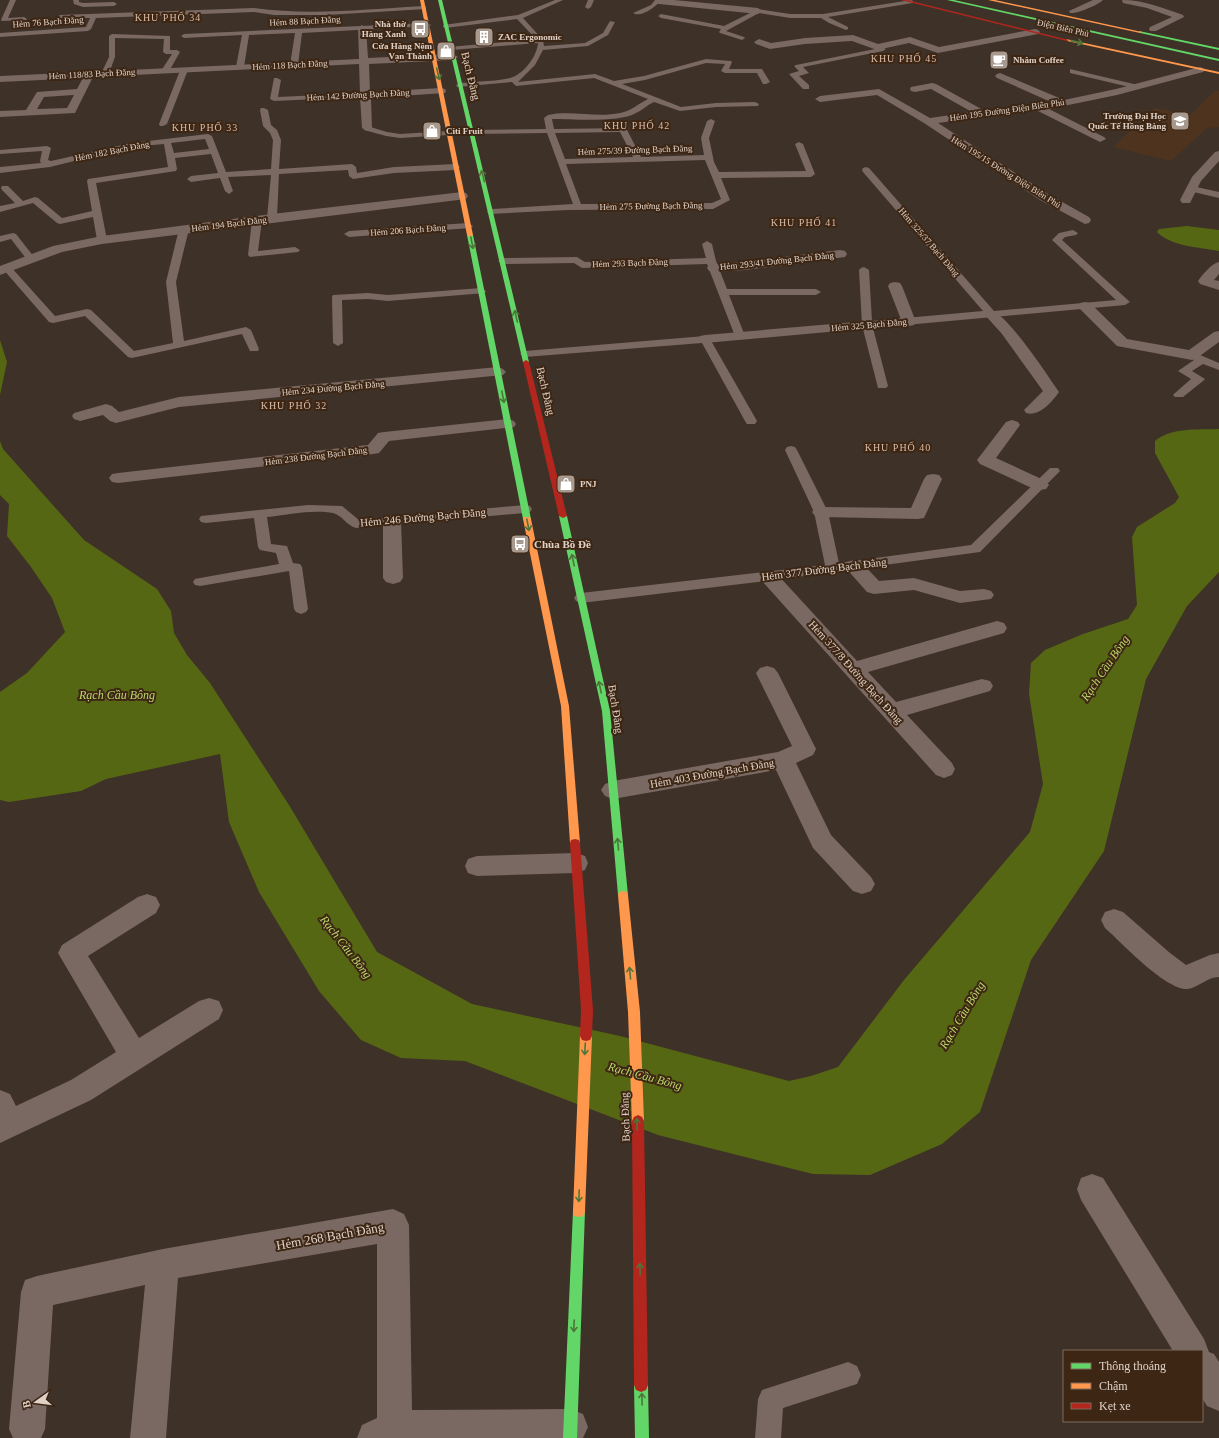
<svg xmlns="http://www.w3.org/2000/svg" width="1219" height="1438" font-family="'Times New Roman',serif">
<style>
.built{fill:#4e341e}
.water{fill:#566714}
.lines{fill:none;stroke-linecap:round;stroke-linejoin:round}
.lane{fill:#7a6863;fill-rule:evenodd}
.street{fill:#7a6863;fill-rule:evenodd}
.fast{fill:#63d668;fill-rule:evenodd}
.slow{fill:#ff974d;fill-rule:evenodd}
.jam{fill:#b3261e;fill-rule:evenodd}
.oneway{stroke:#4e753a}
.labels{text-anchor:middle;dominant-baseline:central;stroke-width:4;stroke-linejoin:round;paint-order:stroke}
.far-street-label{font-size:9px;fill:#e0d1c6;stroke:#3d2614}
.far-poi-label{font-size:9px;font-weight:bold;fill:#e0d1c6;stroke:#3d2614;text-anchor:start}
.far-neighbourhood-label{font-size:10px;letter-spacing:1px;fill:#dbbda8;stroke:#3d2614}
.street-label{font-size:11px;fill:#e0d1c6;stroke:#3d2614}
.poi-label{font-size:11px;font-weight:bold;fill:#e0d1c6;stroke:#3d2614;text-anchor:start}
.water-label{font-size:12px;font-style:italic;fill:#bbda6a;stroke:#3d2614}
.near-street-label{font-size:13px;fill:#e0d1c6;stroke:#3d2614}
</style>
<rect width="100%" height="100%" fill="#3e3127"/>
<!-- built -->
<polygon class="built" points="1216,90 1219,91 1219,127 1207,128 1171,161 1113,147 1155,108 1190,115"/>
<!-- water -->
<g class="water">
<path d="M1187,226L1219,230V251C1199,247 1172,247 1157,232L1159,229Z"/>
<polygon points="0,340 7,362 0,395"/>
<path d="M1219,429V572L1187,606L1146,679L1104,851L1031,960L980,1112L942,1144L870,1175L813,1174L658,1135L465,1061L401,1058L361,1040L319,991L259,892L229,822L220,754L106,779L81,791L9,802L0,800V692L27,673L65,632L52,598L31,567L7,536L9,504L0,495V441L3,449L84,540L157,589L171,611L174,633L187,655L210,683L289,805L377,952L472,1004L620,1036L789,1081L811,1076L838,1067L904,980L1030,832L1043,784L1029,694L1031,663L1045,650L1083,634L1128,619L1137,605L1132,537L1137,527L1175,503L1179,497L1155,453V441C1172,427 1197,430 1219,429Z"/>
</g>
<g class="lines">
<!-- lane -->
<g class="lane">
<polygon points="10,0 16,0 8,18 24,17 27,19 26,20 2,21 1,20"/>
<polygon points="73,0 79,0 79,2 83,3 114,2 117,4 114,6 83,7 74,4"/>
<path d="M555,0H563L523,18L543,40L544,46L585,43L603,33L610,21L615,22L608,35L588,46L543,50L535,65L518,82L595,74L614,81L644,76L706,59L731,61L732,62L729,69H762L770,82L766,84H763L757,73H725L721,71L725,64L706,63L645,80L622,84L681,107L716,103L755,102L759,104L758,106L716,107L680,111L654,102C647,105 643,110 636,113C619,123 573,119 552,119L554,129L626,128L641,157L704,155L701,138L707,121L711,119L715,121L709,138L714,162L719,172L806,171L795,144L799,142L803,144L815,174L811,177L721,178L730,200L713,209L568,210L489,214L487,212L489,210L492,209L573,204L547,133L472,134H469V130L546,129L544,118L548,115C571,110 597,118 620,113C631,111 638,104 648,99L594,78L516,86L512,82L457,87L456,85L460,83C471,82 504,81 513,77C525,72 537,56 538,43L451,50L449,49V47L536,39L517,19L445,28L443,27V25L518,15ZM620,132L633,157L565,159L555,133ZM705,160L721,199L712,203L581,204L566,164Z"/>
<polygon points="588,0 594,0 591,7 588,9 585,7"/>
<path d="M655,0H661C656,7 641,18 633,13L651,5Z"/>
<polygon points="911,0 913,1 913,3 828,17 848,27 848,29 846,30 829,23 821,18 790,18 759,13 726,31 744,37 745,38 742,40 720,33 719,32 721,29 661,18 658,16 661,14 724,26 758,9 790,14 823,14"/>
<path d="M424,6L426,7V9L326,15H274L254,12L96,18L91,29L88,31L0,37V33L86,27L90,18H58L57,17L60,15L254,8C310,16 368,9 424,6Z"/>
<polygon points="428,23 431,25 430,26 302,33 298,65 294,67 290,65 295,33 249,35 244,67 240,69 236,67 242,35 184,38 181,36 184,34"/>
<polygon points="112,34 170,36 170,50 177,50 180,52 168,73 165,73 161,71 172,54 166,54 163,52 164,39 115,38 115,57 108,76 102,76 101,74 109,57 109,36"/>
<polygon points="877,45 886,49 883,51 803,67 809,73 799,76 809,85 809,89 803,89 789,74 799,71 794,66 796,65 875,49 874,47"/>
<polygon points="181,68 184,68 188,70 167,124 163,126 160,126 159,124"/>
<polygon points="1070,69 1138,85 1142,87 1138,89 1070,73"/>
<polygon points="274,78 277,78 281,80 278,97 364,93 368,95 364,97 274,101 270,99"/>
<path d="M261,108H264L268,110L271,125L277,130L281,140L279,169L352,164L356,167L357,173L394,167L456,164L460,167L456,170L394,173L353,179L349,176L348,170L279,174L277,218L272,221L267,218L271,175L228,177L233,191L229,194L225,191L220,178L191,182L187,179L191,176L218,173L211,154L175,158L177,169L176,171L96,183L107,240L102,243L97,240L93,217L60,224L57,223L33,203L0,212V206L15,203L2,190L1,188L2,186H8L23,201L35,197L38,198L62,218L92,211L87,181L88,179L168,167L164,144L131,147L50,167L0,173V167L41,163L40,161L42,151L0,154V150L47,146L51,148L48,160L51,161L131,143L208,134L212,136L226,172L271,169L273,140L270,133L263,126L260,110ZM205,139L209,149L174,153L171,143Z"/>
<polygon points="364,126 367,126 387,132 400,134 448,131 452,133 448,135 400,138 386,136 364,130"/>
<polygon points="866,167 869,168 994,311 1116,300 1052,240 1059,233 1073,230 1078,233 1076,235 1065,237 1062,240 1130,302 1125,305 873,328 888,386 886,388 878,388 862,325 859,270 861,268 864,267 869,270 872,321 983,311 863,172 862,170 863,168"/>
<polygon points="1192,186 1219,192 1219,198 1189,191 1188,189 1189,187"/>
<polygon points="257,217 262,220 258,251 295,247 300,250 298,252 250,257 248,255 252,220"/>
<polygon points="468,223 473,226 471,228 349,237 344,234 349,231"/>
<polygon points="184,226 189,229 176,282 184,341 246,327 251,330 259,349 258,351 250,351 242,334 132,358 128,357 85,316 53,323 49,322 2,268 7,265 10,266 55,316 87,309 91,310 134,351 173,343 166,282 179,229"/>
<polygon points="13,233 16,234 34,257 36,259 34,261 28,261 11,239 0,242 0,236"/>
<polygon points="707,241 712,244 716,261 727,289 816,289 821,292 816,295 729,295 745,336 740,339 735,336 707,264 582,268 574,263 503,264 498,261 503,258 577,257 585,262 706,258 702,244"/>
<polygon points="481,288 486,291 485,293 388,301 368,299 342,300 343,343 338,346 333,343 332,297 333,295 368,293 388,295"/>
<polygon points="705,336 710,339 757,421 755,424 747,424 745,421 702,343 525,357 520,354 525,351"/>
<polygon points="1193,352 1219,363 1219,370 1203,364 1192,371 1205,379 1203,381 1183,397 1175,397 1173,395 1175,393 1191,379 1178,371 1194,360 1187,355"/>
<polygon points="791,446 795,447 797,450 828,512 839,563 971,545 1050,468 1058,468 1060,471 980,552 782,579 581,603 576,601 574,598 576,595 581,593 825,565 814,512 785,450 787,447"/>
<path d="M308,505L342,506L359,520L525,505L530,506L532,509L530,512L525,513L356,528C347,526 342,515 333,513C313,509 287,515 267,517L271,544L287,546L293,563L300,564L302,567L308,609L306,612L301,614L296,612L294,609L289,571L200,586L195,585L193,582L195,579L200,578L279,564L276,553L260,550L258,547L254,518L206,523L201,522L199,519L201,516Z"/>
<polygon points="848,1362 857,1366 861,1375 857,1384 783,1408 781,1438 755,1438 758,1399 762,1390"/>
</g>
<!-- street -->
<g class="street">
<polygon points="655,0 674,0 758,8 762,11 758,14 659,4 656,3"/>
<path d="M1093,0H1103C1098,5 1077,14 1070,13L1069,11Z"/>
<path d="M1122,0C1144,0 1163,8 1183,15L1184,17L1156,31H1150L1149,29L1150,27L1172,17L1147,8L1123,3Z"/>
<path d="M362,25L366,28L368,58L453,54L458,57L453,60L369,64L370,92L441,88L445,89L446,91L445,93L371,98L372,128L367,131L362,128L360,97L359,95L360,93L359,64L93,77L75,113L0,117V111L26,110L37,92L77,89L83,78L0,82V76L359,59L358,28ZM74,95L67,108L37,109L44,97Z"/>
<polygon points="1035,29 1038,30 1040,32 1038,34 938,53 909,43 877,50 852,41 805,44 770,49 756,44 754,42 759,39 771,43 805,38 853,35 878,44 910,37 939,47"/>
<polygon points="1200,67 1203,68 1205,70 1203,72 1117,95 1049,109 1104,137 1106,139 1100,142 1036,110 938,123 1048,194 1089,217 1091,220 1089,223 1085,224 1040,200 924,123 877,95 820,102 815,99 820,96 879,89 930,118 972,112 931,89 915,92 911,91 910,89 911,87 932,83 936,84 985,111 1051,102 997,78 995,76 997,74 1000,73 1064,100 1116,89"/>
<polygon points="1219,151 1219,161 1201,181 1190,203 1182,203 1180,200 1192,177 1215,152"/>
<polygon points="462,192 466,193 468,196 466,199 102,244 62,252 0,275 0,266 53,246 102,236 272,214"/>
<polygon points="840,250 845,251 847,254 845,257 745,270 714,272 709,271 707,268 709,265 714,264 745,262"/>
<path d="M1219,262V274L1214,280L1219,281V290L1200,284L1198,281C1203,274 1211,264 1219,262Z"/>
<polygon points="895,282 900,283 902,286 916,322 914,325 909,326 904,325 902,322 888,286 890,283"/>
<polygon points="1085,302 1090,303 1127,339 1189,350 1214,332 1219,331 1219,342 1197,358 1192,360 1117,346 1080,309 1078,306 1080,303"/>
<path d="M992,311C1008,315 1048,376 1059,392C1052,402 1039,417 1026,413L1024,410L1043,391L1002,334L985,315L987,312Z"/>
<polygon points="867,321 872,322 874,325 872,328 705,343 700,342 698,339 700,336 705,335"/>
<polygon points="498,367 503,369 506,372 503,375 179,407 116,423 110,421 103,415 80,421 74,419 72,416 74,413 106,404 112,406 119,412 179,397"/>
<polygon points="508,419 514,421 516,424 514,427 389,441 379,453 373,454 118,483 112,482 109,478 112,474 118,473 368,445 378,433 384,432"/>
<polygon points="1012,420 1018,422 1020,425 996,458 1046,481 1049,485 1046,489 1040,490 1034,489 980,464 977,460 1006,422"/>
<polygon points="933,474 939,475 942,479 924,518 918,519 821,517 815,516 812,512 815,508 821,507 911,508 924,479 927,475"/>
<polygon points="392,516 398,517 401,521 403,578 400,582 393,584 386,582 383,578 383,521 386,517"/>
<polygon points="854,560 861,562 879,581 914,578 960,591 984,589 991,591 994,595 991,599 960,603 914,590 874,594 867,592 844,566 847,562"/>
<polygon points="769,571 776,573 857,661 997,621 1004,623 1007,628 1004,633 868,672 896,702 982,679 990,681 993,686 990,691 907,715 952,763 955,769 952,775 944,778 936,775 762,581 759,577 762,573"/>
<polygon points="767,666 774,668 778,673 816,749 813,755 796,763 831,835 871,877 875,884 871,891 862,894 853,891 813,848 776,770 613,799 605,796 601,790 605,784 613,781 778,752 792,746 756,673 760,668"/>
<polygon points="576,853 585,856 588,863 585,870 576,873 477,876 468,873 465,866 468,859 477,856"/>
<polygon points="147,894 156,897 160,905 156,913 88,956 139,1038 199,1001 209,998 219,1001 223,1010 219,1019 91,1100 0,1143 0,1090 10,1094 16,1106 71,1080 116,1052 58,953 62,945 138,897"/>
<path d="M1114,909L1123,912L1170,953L1186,965L1210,955L1219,953V977C1208,977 1199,987 1188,989C1166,991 1121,942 1105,928L1101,920L1105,912Z"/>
<polygon points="1092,1174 1103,1178 1204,1339 1209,1352 1214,1354 1219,1362 1219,1411 1207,1406 1202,1398 1202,1351 1173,1351 1081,1200 1077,1189 1081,1178"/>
<polygon points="393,1209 404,1214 409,1225 412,1410 570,1409 583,1414 588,1427 583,1438 357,1438 362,1425 377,1418 377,1244 178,1278 166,1438 130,1438 145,1285 53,1305 45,1429 41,1438 13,1438 9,1429 21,1292 25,1280 37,1276 163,1249"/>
</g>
<!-- fast -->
<g class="fast">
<polygon points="438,0 442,0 529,362 526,364 523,362"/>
<polygon points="947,0 954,0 1219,59 1219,61"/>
<polygon points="1139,31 1219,48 1219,50 1140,33"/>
<polygon points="470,233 473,235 531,519 527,521 523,519 467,235"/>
<polygon points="560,514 563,514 567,516 610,711 628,895 627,898 623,899 619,898 618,895 602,711 559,516"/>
<polygon points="579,1205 584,1206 585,1211 577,1438 563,1438 573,1211 574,1206"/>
<polygon points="641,1378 646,1380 648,1385 649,1438 635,1438 634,1385 636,1380"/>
</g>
<!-- slow -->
<g class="slow">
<polygon points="420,0 424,0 473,235 470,237 467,235"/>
<polygon points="988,0 995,0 1142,32 1140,33"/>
<polygon points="1066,39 1219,72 1219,74 1067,41"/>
<polygon points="524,517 530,517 531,519 569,706 580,843 579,846 575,847 571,846 570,843 561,706 523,519"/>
<polygon points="623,891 627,892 628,895 640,1012 644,1121 642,1125 638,1127 634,1125 632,1121 628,1012 618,895 619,892"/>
<polygon points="586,1031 590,1032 592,1036 585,1211 584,1216 579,1217 574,1216 573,1211 580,1036 582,1032"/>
</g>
<!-- jam -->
<g class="jam">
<polygon points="901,0 907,0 1069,40 1067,41"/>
<polygon points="526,360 529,362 567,516 563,518 559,516 523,362"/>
<polygon points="575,839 579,840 580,843 593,1010 592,1036 590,1040 586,1041 582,1040 580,1036 581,1010 570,843 571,840"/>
<polygon points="638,1115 642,1117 644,1121 648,1385 646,1390 641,1392 636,1390 634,1385 632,1121 634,1117"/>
</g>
</g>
<!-- one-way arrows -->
<defs><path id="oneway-shaft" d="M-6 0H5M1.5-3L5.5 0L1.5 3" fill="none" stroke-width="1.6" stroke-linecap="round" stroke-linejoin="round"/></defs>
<g class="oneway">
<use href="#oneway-shaft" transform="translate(1077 42) rotate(13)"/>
<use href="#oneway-shaft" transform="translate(438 74) rotate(78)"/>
<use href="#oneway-shaft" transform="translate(483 176) rotate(-104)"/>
<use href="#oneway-shaft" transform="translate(472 243) rotate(79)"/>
<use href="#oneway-shaft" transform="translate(516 316) rotate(-103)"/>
<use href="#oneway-shaft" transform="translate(503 397) rotate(79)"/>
<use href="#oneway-shaft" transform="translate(528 525) rotate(79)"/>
<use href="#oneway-shaft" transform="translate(573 560) rotate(-102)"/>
<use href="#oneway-shaft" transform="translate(600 687) rotate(-102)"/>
<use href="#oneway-shaft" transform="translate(618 844) rotate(-95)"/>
<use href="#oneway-shaft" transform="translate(630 973) rotate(-95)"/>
<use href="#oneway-shaft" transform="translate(585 1049) rotate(93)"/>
<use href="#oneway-shaft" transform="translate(637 1124) rotate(-92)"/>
<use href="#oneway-shaft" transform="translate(579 1196) rotate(92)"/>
<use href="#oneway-shaft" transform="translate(640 1269) rotate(-91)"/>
<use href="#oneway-shaft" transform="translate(574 1326) rotate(92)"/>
<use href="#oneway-shaft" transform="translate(642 1399) rotate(-91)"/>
</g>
<!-- icons -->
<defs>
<g id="bus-square" transform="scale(1)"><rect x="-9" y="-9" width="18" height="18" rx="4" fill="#a7998e" stroke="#3d2614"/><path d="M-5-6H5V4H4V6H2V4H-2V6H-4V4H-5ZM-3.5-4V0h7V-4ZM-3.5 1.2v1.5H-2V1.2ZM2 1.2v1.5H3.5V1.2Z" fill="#fff"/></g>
<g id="building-square" transform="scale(1)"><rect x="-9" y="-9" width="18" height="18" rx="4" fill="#a7998e" stroke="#3d2614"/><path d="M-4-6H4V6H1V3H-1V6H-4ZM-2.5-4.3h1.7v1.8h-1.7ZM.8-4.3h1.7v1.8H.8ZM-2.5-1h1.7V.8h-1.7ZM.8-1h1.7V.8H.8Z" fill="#fff"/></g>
<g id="shop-square" transform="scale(1)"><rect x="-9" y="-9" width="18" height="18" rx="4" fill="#a7998e" stroke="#3d2614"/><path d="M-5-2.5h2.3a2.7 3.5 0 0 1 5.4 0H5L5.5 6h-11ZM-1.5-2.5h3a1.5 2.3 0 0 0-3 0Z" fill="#fff"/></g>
<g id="cafe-square" transform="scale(1)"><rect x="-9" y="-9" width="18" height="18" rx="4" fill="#a7998e" stroke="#3d2614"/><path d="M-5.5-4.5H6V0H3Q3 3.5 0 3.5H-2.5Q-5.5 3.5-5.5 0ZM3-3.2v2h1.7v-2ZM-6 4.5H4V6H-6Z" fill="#fff"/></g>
<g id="university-square" transform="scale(1)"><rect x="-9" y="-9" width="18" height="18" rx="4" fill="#a7998e" stroke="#3d2614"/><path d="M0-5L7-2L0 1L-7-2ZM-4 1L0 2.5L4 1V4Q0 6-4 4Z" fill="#fff"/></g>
</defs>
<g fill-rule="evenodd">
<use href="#bus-square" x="420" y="29"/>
<use href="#building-square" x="484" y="37"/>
<use href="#shop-square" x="446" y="51"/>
<use href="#cafe-square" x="999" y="60"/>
<use href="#university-square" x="1180" y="121"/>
<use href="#shop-square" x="432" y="131"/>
<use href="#shop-square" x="566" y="484"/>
<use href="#bus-square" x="520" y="544"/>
</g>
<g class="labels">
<!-- far-street labels -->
<g class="far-street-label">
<text transform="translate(305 21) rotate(-3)">Hẻm 88 Bạch Đằng</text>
<text transform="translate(48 22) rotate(-4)">Hẻm 76 Bạch Đằng</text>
<text transform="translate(1063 28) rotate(13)">Điện Biên Phủ</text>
<text transform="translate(290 65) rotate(-3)">Hẻm 118 Bạch Đằng</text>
<text transform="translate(92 74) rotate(-3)">Hẻm 118/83 Bạch Đằng</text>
<text transform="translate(358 95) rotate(-3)">Hẻm 142 Đường Bạch Đằng</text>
<text transform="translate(1007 110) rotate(-8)">Hẻm 195 Đường Điện Biên Phủ</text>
<text transform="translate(635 150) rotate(-2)">Hẻm 275/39 Đường Bạch Đằng</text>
<text transform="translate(112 151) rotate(-11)">Hẻm 182 Bạch Đằng</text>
<text transform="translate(1006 172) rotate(32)">Hẻm 195/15 Đường Điện Biên Phủ</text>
<text transform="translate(651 206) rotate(-1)">Hẻm 275 Đường Bạch Đằng</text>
<text transform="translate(229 224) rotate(-7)">Hẻm 194 Bạch Đằng</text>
<text transform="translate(408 230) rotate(-4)">Hẻm 206 Bạch Đằng</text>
<text transform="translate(929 242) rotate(49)">Hẻm 325/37 Bạch Đằng</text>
<text transform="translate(777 261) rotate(-6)">Hẻm 293/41 Đường Bạch Đằng</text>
<text transform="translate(630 263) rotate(-2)">Hẻm 293 Bạch Đằng</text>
<text transform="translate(869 325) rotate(-5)">Hẻm 325 Bạch Đằng</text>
<text transform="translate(333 388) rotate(-5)">Hẻm 234 Đường Bạch Đằng</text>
<text transform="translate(316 456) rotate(-7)">Hẻm 238 Đường Bạch Đằng</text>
</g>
<!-- far-poi labels -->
<g class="far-poi-label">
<text x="406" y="24" text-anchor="end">Nhà thờ<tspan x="406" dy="10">Hàng Xanh</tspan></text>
<text x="498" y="37">ZAC Ergonomic</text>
<text x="432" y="46" text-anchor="end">Cửa Hàng Nệm<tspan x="432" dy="10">Vạn Thành</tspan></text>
<text x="1013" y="60">Nhâm Coffee</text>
<text x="1166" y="116" text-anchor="end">Trường Đại Học<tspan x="1166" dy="10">Quốc Tế Hồng Bàng</tspan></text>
<text x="446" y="131">Citi Fruit</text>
<text x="580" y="484">PNJ</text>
</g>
<!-- far-neighbourhood labels -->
<g class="far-neighbourhood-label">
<text x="168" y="17">KHU PHỐ 34</text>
<text x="904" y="58">KHU PHỐ 45</text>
<text x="637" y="125">KHU PHỐ 42</text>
<text x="205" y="127">KHU PHỐ 33</text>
<text x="804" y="222">KHU PHỐ 41</text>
<text x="294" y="405">KHU PHỐ 32</text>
<text x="898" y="447">KHU PHỐ 40</text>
</g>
<!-- street labels -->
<g class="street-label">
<text transform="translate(471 76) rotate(76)">Bạch Đằng</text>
<text transform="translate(546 391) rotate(77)">Bạch Đằng</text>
<text transform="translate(423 517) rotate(-5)">Hẻm 246 Đường Bạch Đằng</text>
<text transform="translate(824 569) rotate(-7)">Hẻm 377 Đường Bạch Đằng</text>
<text transform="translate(856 672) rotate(48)">Hẻm 377/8 Đường Bạch Đằng</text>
<text transform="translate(616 709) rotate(81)">Bạch Đằng</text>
<text transform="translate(712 773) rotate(-10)">Hẻm 403 Đường Bạch Đằng</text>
<text transform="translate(625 1117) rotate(-92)">Bạch Đằng</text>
</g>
<!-- poi labels -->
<g class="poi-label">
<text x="534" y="544">Chùa Bồ Đề</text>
</g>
<!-- water labels -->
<g class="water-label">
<text transform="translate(1105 668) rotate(-56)">Rạch Cầu Bông</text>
<text x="117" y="695">Rạch Cầu Bông</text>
<text transform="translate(346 947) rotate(52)">Rạch Cầu Bông</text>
<text transform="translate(962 1015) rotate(-59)">Rạch Cầu Bông</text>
<text transform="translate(645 1076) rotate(15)">Rạch Cầu Bông</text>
</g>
<!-- near-street labels -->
<g class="near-street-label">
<text transform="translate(330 1236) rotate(-10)">Hẻm 268 Bạch Đằng</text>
</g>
</g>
<!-- legend -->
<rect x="1063" y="1350" width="140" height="72" fill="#3d2614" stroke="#7e6a5b"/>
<rect x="1071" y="1363" width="20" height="6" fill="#63d668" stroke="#7e6a5b"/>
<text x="1099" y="1370" font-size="12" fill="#e0d1c6">Thông thoáng</text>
<rect x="1071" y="1383" width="20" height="6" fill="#ff974d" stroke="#7e6a5b"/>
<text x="1099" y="1390" font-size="12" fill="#e0d1c6">Chậm</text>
<rect x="1071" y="1403" width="20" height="6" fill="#b3261e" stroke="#7e6a5b"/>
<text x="1099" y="1410" font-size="12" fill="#e0d1c6">Kẹt xe</text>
<!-- north arrow -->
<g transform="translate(36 1402) rotate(256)" stroke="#3d2614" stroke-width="3" paint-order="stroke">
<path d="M0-3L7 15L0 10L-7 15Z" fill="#e0d1c6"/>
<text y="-6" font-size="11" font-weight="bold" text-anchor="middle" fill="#e0d1c6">B</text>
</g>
</svg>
